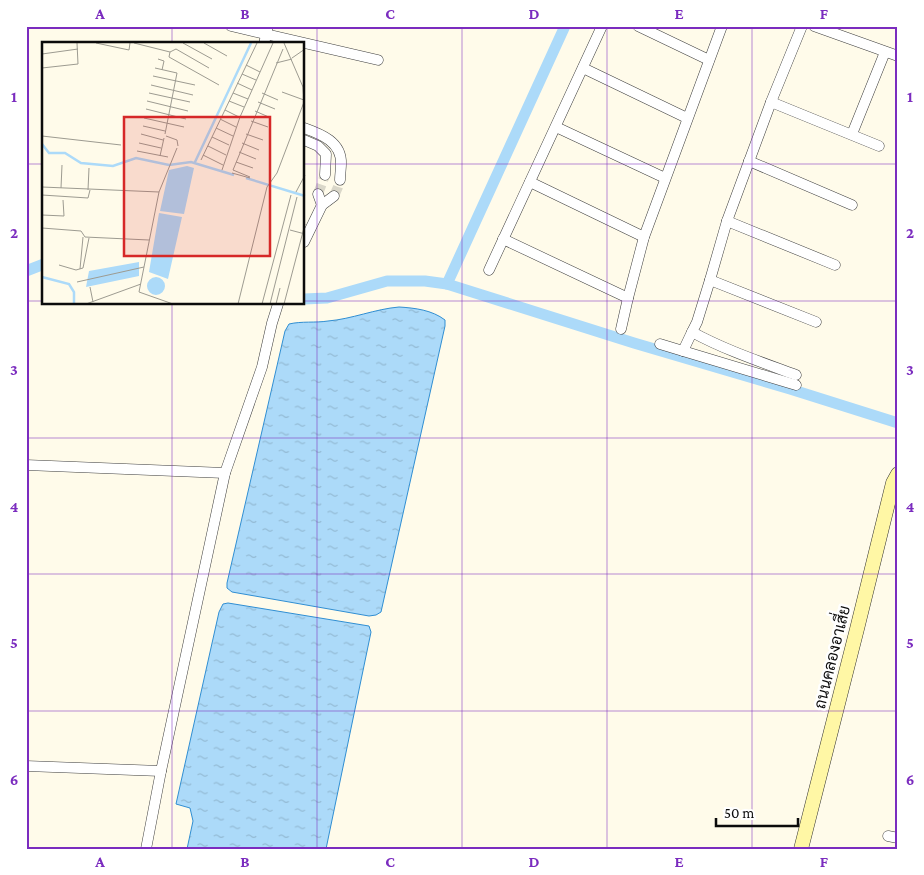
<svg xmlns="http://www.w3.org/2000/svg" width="924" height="875" font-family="'Crimson Pro',Sarabun,serif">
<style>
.water{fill:url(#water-ripples);stroke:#308ed2}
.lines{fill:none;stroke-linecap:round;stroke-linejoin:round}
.canal{stroke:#acdaf9;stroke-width:11}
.street-tunnel{stroke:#dad7c9;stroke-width:10;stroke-dasharray:10 5;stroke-linecap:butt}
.street-casing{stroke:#3e3e3e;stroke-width:11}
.secondary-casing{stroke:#2d2d2d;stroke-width:15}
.street{stroke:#fff;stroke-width:10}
.secondary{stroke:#fff7a5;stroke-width:14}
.grid{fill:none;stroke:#7b2cbf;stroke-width:1;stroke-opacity:0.55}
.labels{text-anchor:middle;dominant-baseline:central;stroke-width:5;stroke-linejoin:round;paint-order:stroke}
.street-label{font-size:16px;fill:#0b0b0b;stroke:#fff}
.inset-river{fill:none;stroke:#acdaf9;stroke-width:2.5}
.inset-road{fill:none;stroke:#9d9b91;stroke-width:1}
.view{fill:#d62828;fill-opacity:0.15;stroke:#d62828;stroke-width:2.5}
.inset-edge{fill:none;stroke:#0b0b0b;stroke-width:2.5}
.neatline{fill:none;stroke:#7b2cbf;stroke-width:2}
.grid-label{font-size:16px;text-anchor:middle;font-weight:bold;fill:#7b2cbf}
</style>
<defs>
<pattern id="water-ripples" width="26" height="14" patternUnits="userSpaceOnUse" patternTransform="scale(1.25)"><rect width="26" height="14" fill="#acdaf9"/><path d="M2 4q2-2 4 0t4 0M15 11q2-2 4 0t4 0" fill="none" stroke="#93bad4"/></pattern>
</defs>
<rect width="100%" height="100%" fill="#fffbea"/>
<!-- water -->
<g class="water">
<path d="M399,307C415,308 432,310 445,320V326L381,612L376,615L369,616L232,592L227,588V583L285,331L289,324C302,321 315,323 328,321C352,319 375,309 399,307Z"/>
<polygon points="228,603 369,626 371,632 326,849 187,849 193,821 190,808 176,804 219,612 223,604"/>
</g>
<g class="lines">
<!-- canal -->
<g class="canal">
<polyline points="26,271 44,264"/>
<polyline points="447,284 565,26"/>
<polyline points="304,299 327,298 387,281 425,281 447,284 634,343 790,389 898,423"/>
</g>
<!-- street-tunnel -->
<g class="street-tunnel">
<polyline points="318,194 325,175"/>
<polyline points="334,196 338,187 340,180"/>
</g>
<!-- street casing -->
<g class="street-casing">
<g id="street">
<polyline points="231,26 378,60"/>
<polyline points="638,26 709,60"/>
<polyline points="814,26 898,56"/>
<polyline points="264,44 268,26"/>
<polyline points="583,68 687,118"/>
<polyline points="771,102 879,146"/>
<polyline points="556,127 665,178"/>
<path d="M304,128C321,134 342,142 341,164C341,169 340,175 340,180"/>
<polyline points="852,134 885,52"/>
<polyline points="304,140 318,146 326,154 325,175"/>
<polyline points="749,161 852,205"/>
<polyline points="530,182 644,237"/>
<polyline points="318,194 322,205"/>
<polyline points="727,221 835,265"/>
<polyline points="503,239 628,298"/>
<polyline points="304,242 322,205 334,196"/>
<polyline points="489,270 602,26"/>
<polyline points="710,280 816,322"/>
<polyline points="621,329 628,298 644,237 722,26"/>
<polyline points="660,344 683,351 692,332"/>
<polyline points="683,351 796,385"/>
<path d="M796,375C761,362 725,350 692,332L697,322L710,280L727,221L771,102L802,26"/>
<polyline points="26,465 225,473"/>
<polyline points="26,766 161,771"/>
<polyline points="888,836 898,838"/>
<polyline points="146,849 161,771 225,473 262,367 272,323 278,304"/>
</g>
</g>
<!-- secondary casing -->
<g class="secondary-casing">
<polyline id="secondary" points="801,849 857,629 893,483 898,474"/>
</g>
<!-- street -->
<use href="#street" class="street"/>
<!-- secondary -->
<use href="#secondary" class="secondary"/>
</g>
<!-- grid -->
<path class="grid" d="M172,26V44M317,26V849M462,26V849M607,26V849M752,26V849M26,164H44M304,164H898M26,301H44M304,301H898M172,304V849M26,438H898M26,574H898M26,711H898"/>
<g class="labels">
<!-- street labels -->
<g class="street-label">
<text transform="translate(832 657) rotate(-76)">ถนนคลองอาเสี่ย</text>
</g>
</g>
<!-- overview -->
<g transform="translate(42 42)">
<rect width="262" height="262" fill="#fffbea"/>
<path d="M145,124L152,126L142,172L118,169L127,128ZM117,171L140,175L126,237L107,230ZM97,220V234L44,245L47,229ZM105 244a9 9 0 1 1 18 0a9 9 0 1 1-18 0Z" fill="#acdaf9"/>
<path class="inset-river" d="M0,102L7,111H23L39,121L71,124L94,116L127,123L149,120L192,133M153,120L209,1M204,136L263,154M0,235L27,242L32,250V262"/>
<path class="inset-road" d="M54,1L87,8L88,1M92,1L128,10L134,7L167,26M141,1L170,17M162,1L185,14M128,10L127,15L177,43M0,12L36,7M250,16L263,7M116,17L122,19L120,28M234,21L250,17M204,23L218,30M0,26L36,22L35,1M113,26L135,31L123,92M200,32L214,38M111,34L153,43M195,41L210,48M109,43L151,53M240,50L262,58M107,51L148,60M191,51L206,57M220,51L236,58M105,59L146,69M187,59L202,65M216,60L233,67M0,61V80M104,67L144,77M183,68L197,75M213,69L229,76M102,76L142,85M178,77L194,85M209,79L226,85M101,84L123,89M174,86L191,94M99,92L121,98M204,92L221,98M0,94L79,103M124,94L135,98L136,104M170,95L187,103M97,101L119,106M200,101L217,108M166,104L184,113M95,109L126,115M197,110L214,117M161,113L181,123M118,114L122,96M159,118L215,1M194,120L211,126M180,128L198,75L231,1M190,131L208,136M208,135L191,128L241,7M0,145L117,150M19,146L20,123M46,148L47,126M254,150L263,133M0,153L46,156L48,148M0,173L22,174L21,158M0,186L39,189L43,195L107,198M248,188L263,192M17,223L34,228L41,226L47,196M38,227L41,195M35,240L102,225M48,245L51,260M44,262L99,242M131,262L97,250L117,150L135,106M196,262L225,145L235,131L262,60L261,45L242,1M220,262L249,153M228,262L255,155M234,262L238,246M242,262L263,182"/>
<path class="view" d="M82,75H228V214H82Z"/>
<rect width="262" height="262" class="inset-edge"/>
</g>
<!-- border -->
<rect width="924" height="875" fill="none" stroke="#ffffff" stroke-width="55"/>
<!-- scale -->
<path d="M716 818v8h82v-8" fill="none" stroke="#0b0b0b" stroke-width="2.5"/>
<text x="724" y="818" font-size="15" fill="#0b0b0b" stroke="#ffffff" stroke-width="4" paint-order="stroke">50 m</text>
<rect x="28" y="28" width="868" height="820" class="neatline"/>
<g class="grid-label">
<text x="100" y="19">A</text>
<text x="245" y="19">B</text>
<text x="390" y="19">C</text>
<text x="534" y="19">D</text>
<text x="679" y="19">E</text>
<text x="824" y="19">F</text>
<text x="14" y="102">1</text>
<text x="910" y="102">1</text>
<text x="14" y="238">2</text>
<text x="910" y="238">2</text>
<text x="14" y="375">3</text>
<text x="910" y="375">3</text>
<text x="14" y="512">4</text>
<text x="910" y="512">4</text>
<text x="14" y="648">5</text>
<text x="910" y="648">5</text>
<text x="14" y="785">6</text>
<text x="910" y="785">6</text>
<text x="100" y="867">A</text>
<text x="245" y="867">B</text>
<text x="390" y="867">C</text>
<text x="534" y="867">D</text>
<text x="679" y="867">E</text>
<text x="824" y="867">F</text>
</g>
</svg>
